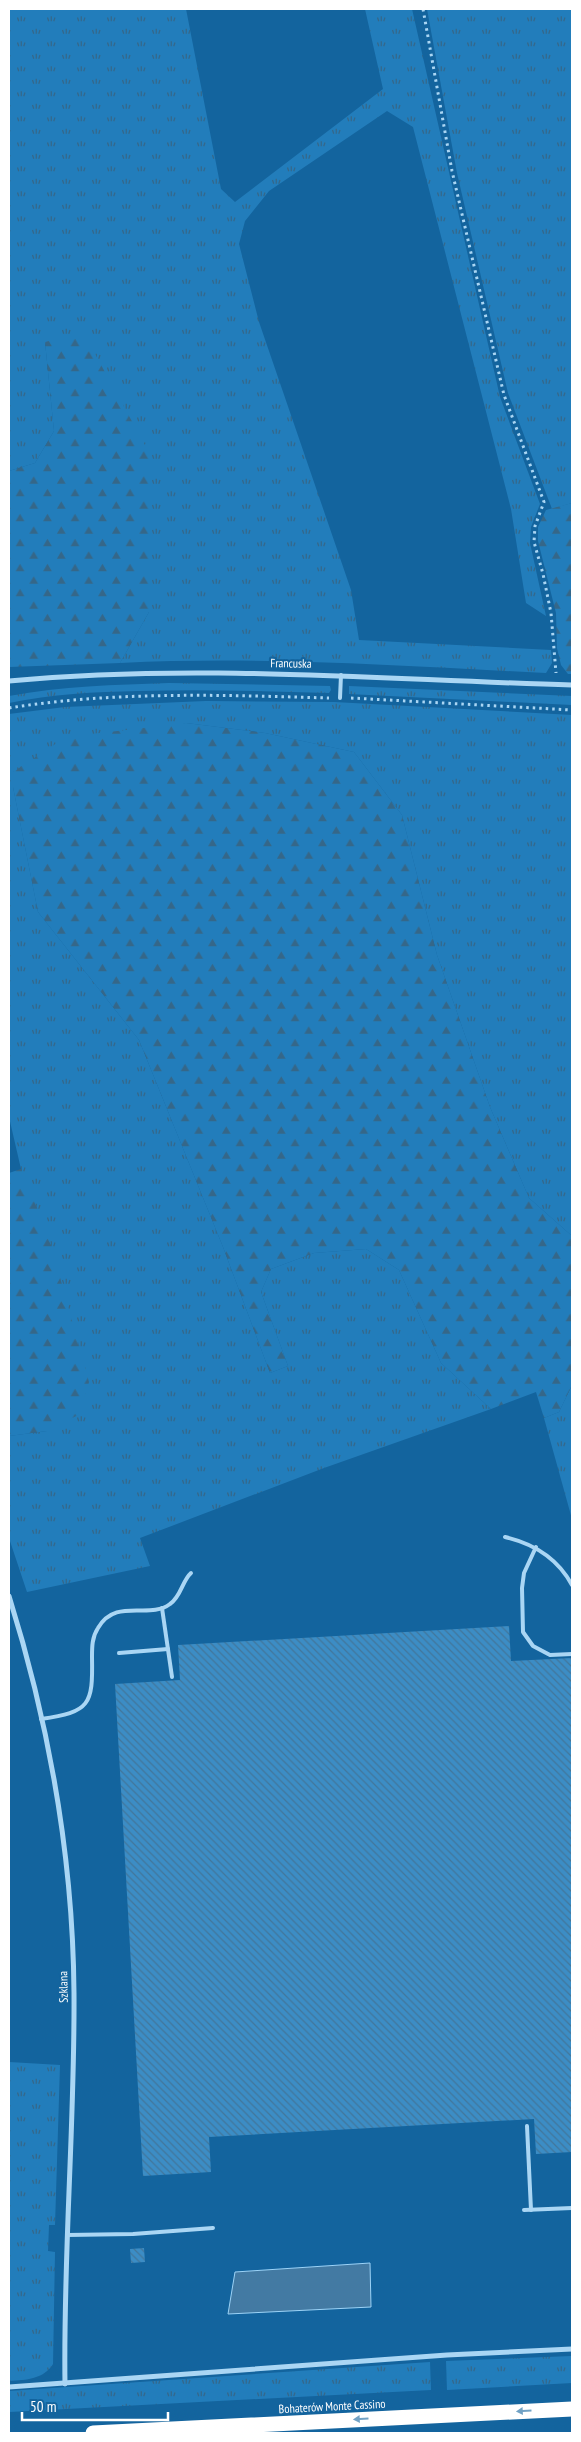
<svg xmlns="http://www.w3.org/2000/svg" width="581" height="2442" font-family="'PT Sans Narrow',sans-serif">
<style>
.grass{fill:url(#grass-tufts)}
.forest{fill:url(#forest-firs)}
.water{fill:#437aa3;stroke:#9cd3f7}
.building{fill:url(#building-back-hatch)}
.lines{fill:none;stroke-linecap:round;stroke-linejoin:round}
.path{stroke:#aad6f4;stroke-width:3;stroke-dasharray:2.5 4;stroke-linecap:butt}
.service{stroke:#aad6f4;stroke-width:4}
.minor{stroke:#aad6f4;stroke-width:5}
.motorway{stroke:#fff;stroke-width:15}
.oneway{fill:#71a2c5}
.labels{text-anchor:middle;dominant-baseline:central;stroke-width:4.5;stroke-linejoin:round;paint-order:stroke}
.street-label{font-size:12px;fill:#fff;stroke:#13649e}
</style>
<defs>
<pattern id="grass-tufts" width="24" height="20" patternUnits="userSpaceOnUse" patternTransform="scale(1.25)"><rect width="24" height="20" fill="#227dbb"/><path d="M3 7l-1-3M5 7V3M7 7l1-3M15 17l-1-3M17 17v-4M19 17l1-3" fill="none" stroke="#356789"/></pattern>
<pattern id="forest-firs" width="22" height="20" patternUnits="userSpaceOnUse" patternTransform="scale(1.25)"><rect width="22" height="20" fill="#227dbb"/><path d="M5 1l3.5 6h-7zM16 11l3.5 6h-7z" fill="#356789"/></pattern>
<pattern id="building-back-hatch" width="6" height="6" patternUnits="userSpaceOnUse" patternTransform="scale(1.25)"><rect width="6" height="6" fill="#3c8dc5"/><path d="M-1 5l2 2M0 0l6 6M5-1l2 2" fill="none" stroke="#42769b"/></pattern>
</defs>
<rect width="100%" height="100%" fill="#13649e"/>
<!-- grass -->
<g class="grass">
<path d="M9,9H186L221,189L235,202L383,89L365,9H412L500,397L540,504L531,527L530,543L546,616L526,603L511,509L413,127L387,111L269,191L245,221L239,244L259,322L351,590L359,640L551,650L552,663L546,673C404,666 262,656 120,663L149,612L45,342L54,431L35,463L9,471Z"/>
<polygon points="427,9 572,9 572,503 552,509 508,393 457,173"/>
<path d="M169,683L330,686L331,690L329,693C265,691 201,689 138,691C94,692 52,694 9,703V696C62,686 115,685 169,683Z"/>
<polygon points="349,686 572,696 572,705 349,694"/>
<polygon points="206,701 334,702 572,715 572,1236 529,1198 490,1107 437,955 402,815 354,752 265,733 186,723 13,772 13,787 38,912 139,1040 223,1247 270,1373 288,1366 261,1292 271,1269 314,1253 366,1249 399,1270 441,1363 491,1409 324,1468 140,1538 150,1566 27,1592 9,1538 9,1436 47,1431 21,1169 9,1117 9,714 65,707"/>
<polygon points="572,1385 572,1519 544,1418 559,1412"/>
<path d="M9,2062L60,2065L55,2225H49L48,2251L55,2252L53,2364C44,2379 26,2380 9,2381Z"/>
<polygon points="572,2356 572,2383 447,2390 446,2361"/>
<polygon points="430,2362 431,2390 9,2412 9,2391"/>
</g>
<!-- forest -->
<g class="forest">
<polygon points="83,332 152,458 152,559 149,612 120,663 9,667 9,471 35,463 54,431 45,342"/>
<polygon points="572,503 572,674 568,674 561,665 557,648 556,613 538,541 538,527 546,510"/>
<polygon points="186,723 265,733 354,752 402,815 437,955 490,1107 529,1198 572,1236 572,1385 559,1412 544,1418 536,1392 491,1409 441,1363 399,1270 366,1249 314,1253 271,1269 261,1292 288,1366 270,1373 223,1247 139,1040 38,912 13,787 13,772 66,737"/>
<polygon points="21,1169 48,1234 89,1382 80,1414 47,1431 9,1436 9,1173"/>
</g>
<!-- water -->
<polygon class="water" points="370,2263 371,2307 228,2314 235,2272"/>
<!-- building -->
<g class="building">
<polygon points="509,1626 511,1661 572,1658 572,2152 536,2154 534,2119 209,2137 211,2172 143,2176 115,1684 180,1680 178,1645"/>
<polygon points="144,2248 145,2262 131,2263 130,2249"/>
</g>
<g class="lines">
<!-- path -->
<g class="path">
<polyline points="423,9 452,171 504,395 544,502 535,526 534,542 543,574 551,613 556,673"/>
<polyline points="351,698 572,710"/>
<path d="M9,708C114,691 223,695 329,698"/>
</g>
<!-- service -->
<g class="service">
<polyline points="340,698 341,675"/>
<path d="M505,1537C535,1544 558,1559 572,1585"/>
<polyline points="536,1547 524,1573 522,1588 523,1632 533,1646 550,1655 572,1654"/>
<polyline points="162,1608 172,1677"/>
<polyline points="119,1653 168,1649"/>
<path d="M41,1719C90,1712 93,1705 92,1657C92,1647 92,1637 98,1628C116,1597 149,1620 170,1604C181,1597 182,1581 191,1573"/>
<polyline points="527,2126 531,2210"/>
<polyline points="524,2210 572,2208"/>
<polyline points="67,2235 133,2234 213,2228"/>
</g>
<!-- minor -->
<g class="minor">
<path d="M9,681C197,663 384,680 572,685"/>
<path d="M9,1596C49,1724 73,1859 74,1993C75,2123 63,2253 65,2384"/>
<polyline points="9,2387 447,2355 572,2349"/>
</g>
<!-- motorway -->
<polyline class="motorway" points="93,2433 572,2409"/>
</g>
<!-- one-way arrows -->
<defs><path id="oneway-solid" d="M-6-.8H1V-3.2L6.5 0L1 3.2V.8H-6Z" transform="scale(1.25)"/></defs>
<g class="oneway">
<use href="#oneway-solid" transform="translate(524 2411) rotate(177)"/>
<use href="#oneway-solid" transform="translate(361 2419) rotate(177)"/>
</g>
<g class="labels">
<!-- street labels -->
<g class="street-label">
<text transform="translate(291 663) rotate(1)">Francuska</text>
<text transform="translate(63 1987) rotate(-91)">Szklana</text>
<text transform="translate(332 2406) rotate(-3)">Bohaterów Monte Cassino</text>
</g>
</g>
<!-- border -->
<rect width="581" height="2442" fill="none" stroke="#ffffff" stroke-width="20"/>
<!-- scale -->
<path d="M22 2412v8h146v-8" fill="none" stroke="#ffffff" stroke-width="2.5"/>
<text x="30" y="2412" font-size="15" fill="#ffffff" stroke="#13649e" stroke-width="4" paint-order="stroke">50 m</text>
</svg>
